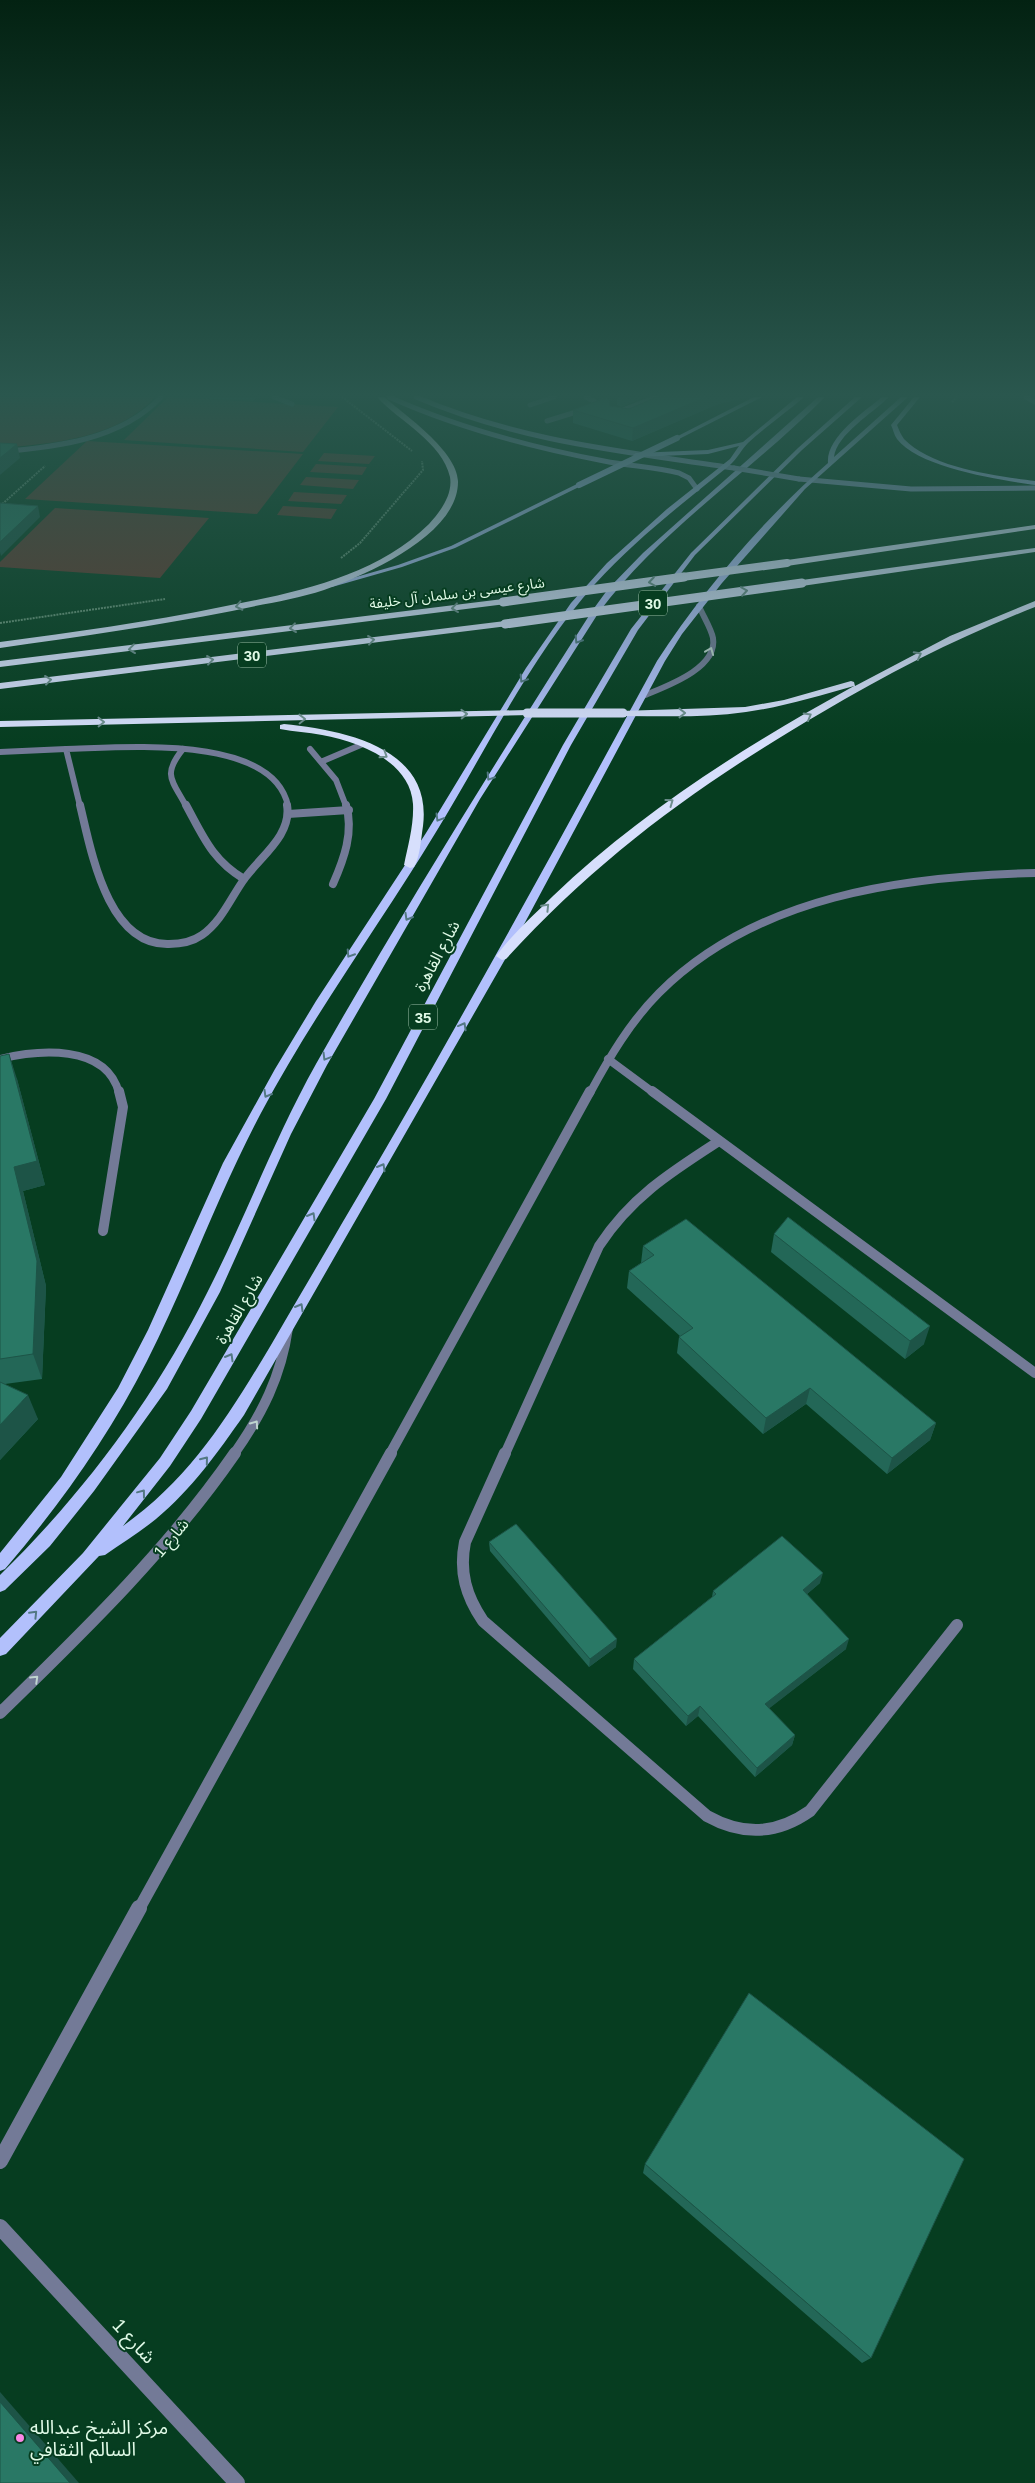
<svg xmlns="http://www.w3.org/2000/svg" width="1035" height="2483" font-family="Arial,'Noto Sans Arabic',sans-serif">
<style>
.green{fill:#62382e}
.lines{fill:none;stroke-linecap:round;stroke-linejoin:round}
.path{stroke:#689279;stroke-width:2;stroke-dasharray:2 1;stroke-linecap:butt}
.service-far5{stroke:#737a97;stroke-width:5}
.service-far4{stroke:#737a97;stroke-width:6}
.service-far3{stroke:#737a97;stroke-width:8}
.service-far2{stroke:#737a97;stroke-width:10}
.service-far1{stroke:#737a97;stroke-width:12}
.service{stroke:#737a97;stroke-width:16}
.minor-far3{stroke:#737a97;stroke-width:8}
.minor-far2{stroke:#737a97;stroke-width:10}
.minor-far1{stroke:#737a97;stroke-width:12}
.minor{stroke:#737a97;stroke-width:16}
.secondary{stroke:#96a1d0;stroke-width:5}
.primary{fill:#b2c0fc;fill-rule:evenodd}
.motorway{fill:#d7dffc;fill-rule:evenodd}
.secondary-bridge{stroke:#96a1d0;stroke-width:5}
.primary-bridge{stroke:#b2c0fc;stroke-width:6}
.motorway-bridge-far1{stroke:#d7dffc;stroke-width:8}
.motorway-bridge{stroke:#d7dffc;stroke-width:9}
.wall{fill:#236757}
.shaded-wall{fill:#1d5447}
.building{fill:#297865;stroke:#1d5447}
.oneway{stroke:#6e8e8e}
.oneway2{stroke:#537883}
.oneway3{stroke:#bfd4cf}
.poi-dot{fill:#fb87e6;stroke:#063d20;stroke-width:2}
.labels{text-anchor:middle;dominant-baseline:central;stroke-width:4;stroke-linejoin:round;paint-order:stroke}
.far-street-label{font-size:14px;fill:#e0fae7;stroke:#063d20}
.shield{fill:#063d20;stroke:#9fc1ab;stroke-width:1}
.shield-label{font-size:15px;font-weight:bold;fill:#e0fae7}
.street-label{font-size:16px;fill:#e0fae7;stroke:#063d20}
.near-street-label{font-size:19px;fill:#e0fae7;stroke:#063d20}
.near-poi-label{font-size:19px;fill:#e0fae7;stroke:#063d20;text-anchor:start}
</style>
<rect width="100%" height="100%" fill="#063d20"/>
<!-- green -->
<g class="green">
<path d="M0,397H155C119,438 51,444 0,448Z"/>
<polygon points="168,397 173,397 338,407 303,452 124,440"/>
<polygon points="87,441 303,454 257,514 25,499"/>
<polygon points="324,453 375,456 369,464 318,461"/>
<polygon points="316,464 367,467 362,475 310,472"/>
<polygon points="306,477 359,480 353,489 300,485"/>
<polygon points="294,492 347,495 341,504 288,501"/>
<polygon points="283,506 337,509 331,519 277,515"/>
<polygon points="55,508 209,518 160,578 0,567 0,562"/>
</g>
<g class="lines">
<!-- path -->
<g class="path">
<polyline points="342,397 412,451"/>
<polyline points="952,402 957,397"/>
<polyline points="0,506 45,466"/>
<polyline points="341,558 360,543 423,470 422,461"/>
<polyline points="0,623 165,599"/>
</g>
<!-- service-far5 -->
<g class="service-far5">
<polyline points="274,397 292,404"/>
<polyline points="586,397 605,407"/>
<polyline points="1026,397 1035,402"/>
<polyline points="530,405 554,397"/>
<polyline points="615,413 656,397"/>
<polyline points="547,421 586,409"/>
<path d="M0,452C55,447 121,440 161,397"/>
</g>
<!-- service-far4 -->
<g class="service-far4">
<path d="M643,696C664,687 718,669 713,638C711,628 703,616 699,606"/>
<path d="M183,749C162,775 172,780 186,806"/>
<polyline points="310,749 336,780 346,806"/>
<polyline points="0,752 66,749"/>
<polyline points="323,761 363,744"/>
<path d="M80,806L66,749C120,748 273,733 288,806"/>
</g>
<!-- service-far3 -->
<g class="service-far3">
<path d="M80,805C91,850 107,946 169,944C181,944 192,942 202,935C222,921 231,897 245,878C261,856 292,835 287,805"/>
<path d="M186,805C203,836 212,860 244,879"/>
<polyline points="288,814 349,810"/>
<path d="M333,884C344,859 354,832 346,805"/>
<polyline points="608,1059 654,1093"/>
<path d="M590,1093C609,1058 630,1022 659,993C756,896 903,876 1035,873"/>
</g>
<!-- service-far2 -->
<g class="service-far2">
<polyline points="652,1091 1035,1373"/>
<polyline points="390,1454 590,1091"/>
<path d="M505,1454L599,1246C631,1197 671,1172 719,1141"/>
</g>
<!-- service-far1 -->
<g class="service-far1">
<path d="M505,1453L465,1542C459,1572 466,1596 483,1621L707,1816C743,1836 776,1835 810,1811L957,1625"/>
<polyline points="139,1909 391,1453"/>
</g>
<!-- service -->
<polyline class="service" points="0,2161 139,1908"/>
<!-- minor-far3 -->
<path class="minor-far3" d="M0,1059C37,1050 106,1043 119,1093"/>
<!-- minor-far2 -->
<g class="minor-far2">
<polyline points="103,1231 123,1107 119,1091"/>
<path d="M234,1454C262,1414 281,1377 288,1328"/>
</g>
<!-- minor-far1 -->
<path class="minor-far1" d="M0,1713C84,1631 168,1550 235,1453"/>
<!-- minor -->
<polyline class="minor" points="0,2227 237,2483"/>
<!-- secondary -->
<g class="secondary">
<path d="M389,397C458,428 530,447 604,461C629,466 654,467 679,473L689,478L697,489"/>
<path d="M416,397C522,442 622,451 734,468"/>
<polyline points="799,479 911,489 1035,488"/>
</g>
<!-- primary -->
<g class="primary">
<polygon points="754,397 762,397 679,439 674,438"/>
<path d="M797,397H804C786,413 765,427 748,443C741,450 737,459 730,465C683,503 636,539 595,584C530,657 487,749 436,832C379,926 313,1015 261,1113C218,1194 188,1280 147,1361C109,1436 60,1505 5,1569L0,1571V1553L61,1477L118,1388L148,1330L223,1163L275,1069L316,1001L426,833L526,668L571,603L607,563L667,509L730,459L739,446L708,454L636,457L633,455L636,453L708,450L743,442Z"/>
<path d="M818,397H825C752,471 662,528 599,612L480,799L327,1065L291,1134L220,1292L167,1389L94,1491L50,1546L5,1590L0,1592V1575C84,1493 156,1396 208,1291C246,1216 275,1137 316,1064C403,910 497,760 592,611L608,589L643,553Z"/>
<path d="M855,397H862L802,450L695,555L638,630L571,745L386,1099L201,1419L170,1466L123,1526C191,1478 229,1415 271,1345C294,1305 318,1265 341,1225C451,1039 554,851 657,661C703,590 764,519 828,463C826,437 864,412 882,397H889C873,413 837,434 834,457L901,397H908L805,489L722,583L682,634L665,661L507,956L244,1415C218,1452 192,1489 156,1519C140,1532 122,1543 105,1555L99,1556L6,1654L0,1656V1638L83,1553L160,1458L191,1411L374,1099L563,745L631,629L691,553L798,448Z"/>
<path d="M914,397H920L897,425C899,430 901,435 904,439C932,468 996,476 1035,481V485C1000,480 919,468 897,439C894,435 893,429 891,425Z"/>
<polygon points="579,483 581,486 455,548 402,567 332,587 328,585 398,565 451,546"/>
</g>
<!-- motorway -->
<g class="motorway">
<path d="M377,397H384C405,415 457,451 458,481C459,535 366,575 324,590C294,600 262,604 232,611C155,626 77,637 0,648V642C74,632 148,622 221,607C293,593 374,578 429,524C440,512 453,495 450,477C442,442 400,422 377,397Z"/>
<polygon points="1035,525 1035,529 787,566 783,563 787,560"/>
<polygon points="1035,548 1035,552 802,586 798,583 802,580"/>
<polygon points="503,599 507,602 506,604 0,667 0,661"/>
<path d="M1035,601V607C961,636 890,672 821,713C701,783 601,855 506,959L502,960L496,956C512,934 534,915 553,896C642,811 747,745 854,686C818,696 783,707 746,712C705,718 664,716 623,716L620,715V711L745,707L784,700L851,681L854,682L855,686L950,636Z"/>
<polygon points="505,621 509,624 508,626 0,689 0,683"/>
<polygon points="527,710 530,711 530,715 0,727 0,721"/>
<path d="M284,724C343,730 433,747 423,826C421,839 420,857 414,867L410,868L404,865C408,845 414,825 413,804C410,761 359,742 322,735C308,732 294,732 280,729V725Z"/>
</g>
<!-- secondary-bridge -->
<polyline class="secondary-bridge" points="734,468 799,479"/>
<!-- primary-bridge -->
<polyline class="primary-bridge" points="579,485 677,438"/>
<!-- motorway-bridge-far1 -->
<polyline class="motorway-bridge-far1" points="675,578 787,563"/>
<!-- motorway-bridge -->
<g class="motorway-bridge">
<polyline points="503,602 684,577"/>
<polyline points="505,624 802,583"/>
<polyline points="527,713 623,713"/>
</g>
</g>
<!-- wall -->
<g class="wall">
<polygon points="179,397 256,397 253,401"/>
<polygon points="617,397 644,397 621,407 617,405"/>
<polygon points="657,397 744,397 744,398 718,404 632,441 573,423 573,410 610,406 629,409"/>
<polygon points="0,1056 17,1079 45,1185 23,1191 46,1286 42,1379 5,1384 38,1419 0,1460"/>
<polygon points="774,1234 924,1344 905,1359 771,1252"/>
<polygon points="643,1246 936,1423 930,1440 887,1474 806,1404 763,1434 677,1353 679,1337 680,1336 627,1288 629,1271 641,1263"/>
<polygon points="489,1542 616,1647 589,1667 490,1551"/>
<polygon points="820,1583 807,1594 846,1649 769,1708 795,1735 792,1745 755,1777 698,1716 686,1726 633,1669 634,1659 712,1597 713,1591"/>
<polygon points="645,2164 871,2358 862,2363 643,2173"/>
</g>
<!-- shaded-wall -->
<g class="shaded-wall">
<polygon points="621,397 644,397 621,407"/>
<polygon points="706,397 744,397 744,398 718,404 632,441 633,428"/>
<polygon points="17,444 20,458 0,475 0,458"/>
<polygon points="38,506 40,517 1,556 0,552 0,542"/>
<polygon points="9,1054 17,1079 45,1185 23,1191 46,1286 42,1379 33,1354 14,1167"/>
<polygon points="930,1326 924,1344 905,1359 910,1341"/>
<polygon points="810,1388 806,1404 763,1434 766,1418"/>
<polygon points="28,1395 38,1419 0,1460 0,1425"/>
<polygon points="936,1423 930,1440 887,1474 892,1458"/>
<polygon points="823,1573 820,1583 800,1600 803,1590"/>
<polygon points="617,1639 616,1647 589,1667 590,1659"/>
<polygon points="849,1639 846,1649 762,1714 765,1704"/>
<polygon points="700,1706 698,1716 686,1726 688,1716"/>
<polygon points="795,1735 792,1745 755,1777 757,1768"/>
<polygon points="0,2392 79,2483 70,2483 0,2402"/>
</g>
<!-- building -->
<g class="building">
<polygon points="657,397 706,397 633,428 573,410 605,398 609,399 610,406 629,409"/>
<polygon points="0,443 17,444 0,458"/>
<polygon points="0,503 38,506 0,542"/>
<polygon points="9,1054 37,1161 14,1167 37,1261 33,1354 0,1359 0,1056"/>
<polygon points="788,1217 930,1326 910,1341 774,1234"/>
<polygon points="686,1219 936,1423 892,1458 810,1388 766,1418 679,1337 693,1328 629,1271 654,1255 643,1246"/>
<polygon points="0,1382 28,1395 0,1425"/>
<polygon points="516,1524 617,1639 590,1659 489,1542"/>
<polygon points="782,1536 823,1573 803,1590 849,1639 765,1704 795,1735 757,1768 700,1706 688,1716 634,1659 716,1594 713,1591"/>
<polygon points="749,1993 964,2159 871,2358 645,2164"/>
<polygon points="0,2402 70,2483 0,2483"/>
</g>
<!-- one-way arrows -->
<defs><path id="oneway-chevron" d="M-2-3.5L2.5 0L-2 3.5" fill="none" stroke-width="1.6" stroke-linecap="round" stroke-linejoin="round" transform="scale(1.25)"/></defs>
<g class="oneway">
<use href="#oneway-chevron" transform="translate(652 582) rotate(172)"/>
<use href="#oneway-chevron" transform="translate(744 591) rotate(-8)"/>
<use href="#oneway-chevron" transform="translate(239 606) rotate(168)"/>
<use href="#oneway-chevron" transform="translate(455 608) rotate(173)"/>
<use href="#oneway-chevron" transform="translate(293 628) rotate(173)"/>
<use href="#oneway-chevron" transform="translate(371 640) rotate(-7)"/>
<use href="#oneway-chevron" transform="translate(132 649) rotate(173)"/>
<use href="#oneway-chevron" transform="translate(918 655) rotate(-28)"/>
<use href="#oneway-chevron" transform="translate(210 660) rotate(-7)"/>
<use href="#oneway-chevron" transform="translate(48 680) rotate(-7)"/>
<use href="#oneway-chevron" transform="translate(682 713)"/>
<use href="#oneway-chevron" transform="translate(464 714) rotate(-2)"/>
<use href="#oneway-chevron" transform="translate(808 716) rotate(-30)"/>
<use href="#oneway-chevron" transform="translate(302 719) rotate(-1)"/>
<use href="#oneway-chevron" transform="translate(101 722) rotate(-1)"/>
<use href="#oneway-chevron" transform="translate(384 755) rotate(33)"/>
<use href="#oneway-chevron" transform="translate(670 802) rotate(-36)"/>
<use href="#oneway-chevron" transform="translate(546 907) rotate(-46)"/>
</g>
<g class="oneway2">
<use href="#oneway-chevron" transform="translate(578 640) rotate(123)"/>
<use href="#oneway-chevron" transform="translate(523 679) rotate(123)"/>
<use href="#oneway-chevron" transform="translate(490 777) rotate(123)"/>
<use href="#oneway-chevron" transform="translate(439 818) rotate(121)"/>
<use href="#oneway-chevron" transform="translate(408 917) rotate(120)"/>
<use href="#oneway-chevron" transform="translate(350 954) rotate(123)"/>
<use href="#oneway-chevron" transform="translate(463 1026) rotate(-61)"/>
<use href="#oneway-chevron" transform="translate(326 1057) rotate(121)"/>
<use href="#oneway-chevron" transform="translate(267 1094) rotate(120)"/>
<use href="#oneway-chevron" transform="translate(382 1167) rotate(-60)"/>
<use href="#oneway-chevron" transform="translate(312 1216) rotate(-60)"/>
<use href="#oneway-chevron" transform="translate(300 1307) rotate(-60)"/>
<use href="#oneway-chevron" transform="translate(230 1357) rotate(-60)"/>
<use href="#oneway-chevron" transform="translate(205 1460) rotate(-51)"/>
<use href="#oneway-chevron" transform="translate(142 1493) rotate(-53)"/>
<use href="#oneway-chevron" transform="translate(34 1614) rotate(-46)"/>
</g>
<g class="oneway3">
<use href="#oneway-chevron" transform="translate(710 651) rotate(-68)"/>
<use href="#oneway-chevron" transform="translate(255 1424) rotate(-55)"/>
<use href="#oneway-chevron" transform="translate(35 1679) rotate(-44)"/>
</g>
<!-- sky -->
<linearGradient id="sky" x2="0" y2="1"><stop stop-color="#032212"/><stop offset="0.53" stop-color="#2a574e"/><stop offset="1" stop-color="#2a574e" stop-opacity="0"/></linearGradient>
<rect width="1035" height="745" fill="url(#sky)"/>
<!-- markers -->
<circle class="poi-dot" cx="20" cy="2438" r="5"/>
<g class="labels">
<!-- far-street labels -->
<g class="far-street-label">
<text transform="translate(457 593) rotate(-7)">شارع عيسى بن سلمان آل خليفة</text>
</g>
<!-- shield labels -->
<g class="shield">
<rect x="639" y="590.5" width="28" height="25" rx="4"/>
<rect x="238" y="642.5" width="28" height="25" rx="4"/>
<rect x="409" y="1004.5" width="28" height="25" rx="4"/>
</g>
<g class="shield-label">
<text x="653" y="603">30</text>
<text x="252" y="655">30</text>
<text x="423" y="1017">35</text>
</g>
<!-- street labels -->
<g class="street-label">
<text transform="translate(437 956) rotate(-62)">شارع القاهرة</text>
<text transform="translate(239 1309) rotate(-60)">شارع القاهرة</text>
<text transform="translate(171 1538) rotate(-50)">شارع 1</text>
</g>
<!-- near-street labels -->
<g class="near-street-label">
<text transform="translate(134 2341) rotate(47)">شارع 1</text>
</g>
<!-- near-poi labels -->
<g class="near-poi-label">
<text x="30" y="2427">مركز الشيخ عبدالله<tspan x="30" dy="22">السالم الثقافي</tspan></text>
</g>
</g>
</svg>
